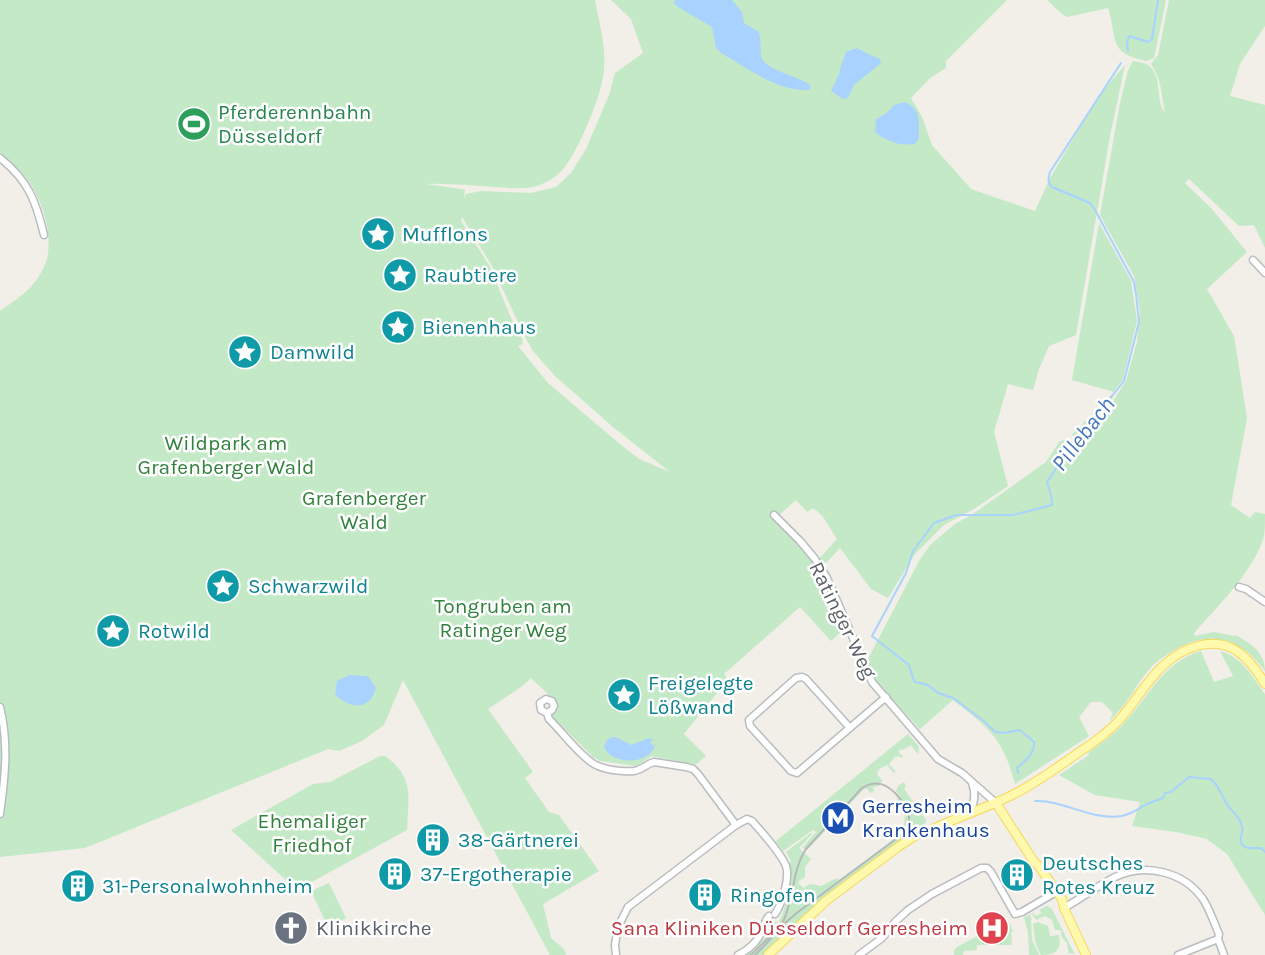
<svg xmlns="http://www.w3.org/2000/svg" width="1265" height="955" font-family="Karla,sans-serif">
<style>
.green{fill:#c3e9c7;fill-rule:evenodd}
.water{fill:#a9d2ff}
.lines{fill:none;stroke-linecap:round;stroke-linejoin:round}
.stream{stroke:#a9d2ff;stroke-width:2}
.minor-casing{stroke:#b9bcc1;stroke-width:9}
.major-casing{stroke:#f6d85b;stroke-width:10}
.minor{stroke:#fff;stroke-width:6}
.major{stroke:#fff9ae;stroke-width:8}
.tram{stroke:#b7b8b9;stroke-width:2}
.labels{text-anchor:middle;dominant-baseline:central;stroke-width:5;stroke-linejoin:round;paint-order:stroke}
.leisure-label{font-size:21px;fill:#27864d;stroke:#fff;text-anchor:start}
.culture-label{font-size:21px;fill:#0d838f;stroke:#fff;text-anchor:start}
.park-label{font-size:21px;fill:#31823c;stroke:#fff}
.street-label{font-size:21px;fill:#5e6268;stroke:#fff}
.transit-label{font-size:21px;fill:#164399;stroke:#fff;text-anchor:start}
.worship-label{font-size:21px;fill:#5b616d;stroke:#fff;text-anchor:start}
.health-label{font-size:21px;fill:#be3a42;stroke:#fff;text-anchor:end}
.water-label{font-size:23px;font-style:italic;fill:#4375bf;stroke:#fff}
</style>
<rect width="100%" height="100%" fill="#f1efe7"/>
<!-- green -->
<g class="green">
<path d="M0,0H595C599,22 606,46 604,69C603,93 579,149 564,168C557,177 545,184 533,187C521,189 507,188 495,187C472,186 449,183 426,184L462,189L465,190L464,199L466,194L481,191L531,193L556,187L571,173L586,149L609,95L615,73L643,53L631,19L611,0H1007L946,61V68L930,78L911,98L922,117L932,145L971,189L1035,211L1050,178L1099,95L1125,65L1110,136L1076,335L1049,346L1039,369L1033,390L1008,384L994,432L1008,486L974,509L944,525L915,554L888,598L871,589L840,548L823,566L818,560L837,539C829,528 825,515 813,508L807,512L796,500L776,518L805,548L825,578L845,628L831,641L800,607L724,674L727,678L717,693L684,734L706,756L695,765L652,756L636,766L600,761L593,757L552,716L553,699L531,678L521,687L488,709L533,772L525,778L549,812L559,815L599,871L543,904L551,938L564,949L566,955H550L403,680L384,725L362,741L339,751L328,749L85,848L0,857V311C18,298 32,291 43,269C55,247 46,211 34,190C27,176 13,162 0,154ZM462,217L491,264L524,335L533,351L555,376L613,427L670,472L639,459L620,444L548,383L518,346L523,344L521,335L512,320L489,265L461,221Z"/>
<path d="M1047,0H1166L1154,58L1147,61C1107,53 1118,39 1108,8L1067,17L1062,14Z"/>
<path d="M1169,0H1265V26L1240,64L1230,96L1265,105V248L1254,225L1239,226L1189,179L1185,183L1212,209L1247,252L1207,289L1234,336L1247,418L1231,505L1250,518L1255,512L1265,514C1265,521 1265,529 1264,536C1254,571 1218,606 1194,633L1195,636L1214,632L1234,636L1235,635C1251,643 1265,653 1265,671C1240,636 1208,629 1171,652C1165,656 1158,660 1153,665C1137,682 1127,706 1109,721L1113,713L1102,702H1091L1079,717L1089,736L1015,784C1003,738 989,728 953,700L920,729L875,681L868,663L869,657L919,561L930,545L955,524L973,514L1046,462L1060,441L1067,440L1078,446L1080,441L1072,435L1114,392L1072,380L1099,223L1131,281L1137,321L1123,380L1114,391L1111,404L1126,381L1137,342L1140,311L1134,276L1100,215L1120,103L1128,70L1133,61C1138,62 1145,62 1149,66C1163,76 1155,102 1165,112C1161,95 1162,79 1151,64L1158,55Z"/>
<path d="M1201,651L1214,682L1233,676L1220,651C1244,658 1251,676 1265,694V915L1227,854L1207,839L1176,832L1132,826L1140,802L1095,795L1059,775L1089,755L1088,753C1101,743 1115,734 1126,721C1150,694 1164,662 1201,651Z"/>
<polygon points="908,734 919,747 918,754 911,745 903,750 901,749 898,752 903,756 901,758 899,756 895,757 889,764 896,772 894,773 887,765 879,769 877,774 883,782 881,782 879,786 873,787 874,791 871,793 866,788 863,790 807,850 802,848 816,832 813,830 783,851 776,841"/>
<path d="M380,756H385C415,777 408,798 407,830L297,890L231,830L313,784L330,782Z"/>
<polygon points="904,782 906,786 904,789 926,820 925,824 909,831 904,827 905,814 896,797 899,799 901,797 896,791 898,786"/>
<path d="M811,833H813L799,848L811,859L805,867V877L798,882L803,888L810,884L821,886L837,878L839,880L901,834L906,839L820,901L764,955H746L766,937L765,932L774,922H779C786,908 793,879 788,864L791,861L786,852Z"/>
<polygon points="329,883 346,918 328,927 311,891"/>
<polygon points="1047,906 1051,908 1053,911 1075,955 1072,953 1069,954 1067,943 1061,936 1061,930 1055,930 1052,920 1045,916 1036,920 1032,914 1030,916 1032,920 1031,921 1032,940 1039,955 1029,955 1028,933 1024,917 1034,913 1035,916 1042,913 1039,910"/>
<polygon points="1009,922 1013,931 1011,932 1012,945 977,945 977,950 964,951 963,955 954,955 954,951 957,947 998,925"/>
<path d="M1038,922L1048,926L1050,936L1059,935C1062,951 1055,955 1041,955C1034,944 1035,936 1033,924Z"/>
</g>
<!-- water -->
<g class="water">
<path d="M675,0H732L742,12L744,23L759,32C761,39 760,54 762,59C770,72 800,76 811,86L809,90C776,91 749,69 721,53L716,48L712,27L678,7L674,3Z"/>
<polygon points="857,48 868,54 880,59 881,63 854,85 848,98 843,99 831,91 840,72 840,69 846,52"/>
<path d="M905,102C923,111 918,121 919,139L915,144C899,146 888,142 875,132L876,122L875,120L888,112L894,105Z"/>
<path d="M349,675L368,676L376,688C374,692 373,697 370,700C358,711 345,703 335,695L337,681Z"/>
<path d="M612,737H616L631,745L649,738L653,740L650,742L653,746L655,744C652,766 609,765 604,746L607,740Z"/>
</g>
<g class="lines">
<!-- stream -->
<g class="stream">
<polyline points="1128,51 1127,43 1129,36 1148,42 1152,39 1158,0"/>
<polyline points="179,441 185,434 196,438"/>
<path d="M1018,773L1017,768C1025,761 1035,754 1034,742L1020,730L1004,733L995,732L985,722L953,698L938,693L928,685L915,682L913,678L909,665L872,636L906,573L913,551L934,523L956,515H1013L1052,505L1051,495L1047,482L1075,440L1088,426L1124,381L1139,322L1136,294L1134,282L1095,210L1090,203L1052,187C1047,182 1048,178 1050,172L1121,63"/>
<path d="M1035,801C1065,800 1091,821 1122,816C1132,814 1138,809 1147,804C1152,802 1158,800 1163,798L1165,793L1171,792L1189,777L1211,779C1219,786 1221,794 1226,803C1231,811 1239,816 1242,826C1244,832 1239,838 1241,842C1243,850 1255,848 1261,848L1265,852"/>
</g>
<!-- minor casing -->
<g class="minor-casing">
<g id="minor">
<path d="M0,158C28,180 36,201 44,235"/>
<polyline points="1253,260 1265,273"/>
<polyline points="774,515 800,541 815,559 827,578 872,682 938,759 962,773 996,803"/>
<polyline points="1239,587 1246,589 1265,602"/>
<path d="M0,707C9,743 5,778 0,814"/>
<path d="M547,713L552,710L554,706L552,701L546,699L540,703L541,710L547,713L549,719C563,733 576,751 591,762C601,770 622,772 634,771C642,770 646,764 654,762L686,767L693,769L698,774L736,825L628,907L618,927L615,945L616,955"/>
<polyline points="850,728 806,679 802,677 796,678 749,720 750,726 791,771 797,773 886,697"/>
<path d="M968,813C975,804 976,794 972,783"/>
<path d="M736,825L747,819L752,821C761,831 781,854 786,866C790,878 782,904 775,914"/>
<path d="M1064,908C1081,898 1098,886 1115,877C1145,862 1184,872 1203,899C1210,910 1214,923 1219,934L1218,939L1224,955"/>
<path d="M738,955C748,950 756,944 761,933C764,927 764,922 769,916"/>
<polyline points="859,955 882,938 896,921 908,910 932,894 981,868 987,868 991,872 1015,914 1022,912 1056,892"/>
<polyline points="1178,955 1218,939"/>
</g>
</g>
<!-- major casing -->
<g class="major-casing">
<g id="major">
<polyline points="996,803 1034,862 1038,865 1062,899 1064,908 1086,955"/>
<path d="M768,955L827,900L898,847L918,834L929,831C956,817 985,809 1012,795C1035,784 1055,769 1075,755C1091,744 1108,733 1121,718C1144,691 1160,656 1197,646C1231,637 1249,657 1265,684"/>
</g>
</g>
<!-- minor -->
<use href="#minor" class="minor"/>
<!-- major -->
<use href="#major" class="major"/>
<!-- tram -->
<path class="tram" d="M751,955C766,940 782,925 798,912L904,833C914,818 908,808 898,796C887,784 876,779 862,788L806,849C793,868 794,895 785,917C779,932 767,943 755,955"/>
</g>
<!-- icons -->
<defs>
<g id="stadium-disc" transform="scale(1.75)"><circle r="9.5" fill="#2e9e5b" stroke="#fff"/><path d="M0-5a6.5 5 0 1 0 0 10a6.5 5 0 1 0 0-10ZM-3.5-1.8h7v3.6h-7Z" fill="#fff"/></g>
<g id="sight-disc" transform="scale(1.75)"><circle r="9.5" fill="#0f9aa8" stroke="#fff"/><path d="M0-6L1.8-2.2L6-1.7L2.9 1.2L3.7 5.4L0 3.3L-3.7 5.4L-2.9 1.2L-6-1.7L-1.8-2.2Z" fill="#fff"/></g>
<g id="metro-disc" transform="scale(1.75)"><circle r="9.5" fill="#1a4fb4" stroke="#fff"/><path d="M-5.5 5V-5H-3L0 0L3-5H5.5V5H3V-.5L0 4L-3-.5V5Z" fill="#fff"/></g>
<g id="building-disc" transform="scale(1.75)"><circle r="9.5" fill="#0f9aa8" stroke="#fff"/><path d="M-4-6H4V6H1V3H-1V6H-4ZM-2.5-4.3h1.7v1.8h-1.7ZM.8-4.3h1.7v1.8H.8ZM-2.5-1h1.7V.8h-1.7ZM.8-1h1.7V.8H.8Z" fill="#fff"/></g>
<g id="church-disc" transform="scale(1.75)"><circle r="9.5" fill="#6b7280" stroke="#fff"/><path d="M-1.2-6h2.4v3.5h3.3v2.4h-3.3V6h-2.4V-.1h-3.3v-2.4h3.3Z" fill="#fff"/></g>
<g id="hospital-disc" transform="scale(1.75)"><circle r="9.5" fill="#e0444e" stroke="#fff"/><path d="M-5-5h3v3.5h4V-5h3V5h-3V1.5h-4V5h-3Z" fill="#fff"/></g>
</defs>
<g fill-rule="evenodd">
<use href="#stadium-disc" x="194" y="124"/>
<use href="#sight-disc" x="378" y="234"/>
<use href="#sight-disc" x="400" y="275"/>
<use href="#sight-disc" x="398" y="327"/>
<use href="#sight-disc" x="245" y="352"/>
<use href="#sight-disc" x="223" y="586"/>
<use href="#sight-disc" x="113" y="631"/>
<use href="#sight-disc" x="624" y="695"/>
<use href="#metro-disc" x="838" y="818"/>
<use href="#building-disc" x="433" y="840"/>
<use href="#building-disc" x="395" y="874"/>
<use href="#building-disc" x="1017" y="875"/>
<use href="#building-disc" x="78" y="886"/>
<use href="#building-disc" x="705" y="895"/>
<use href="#church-disc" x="291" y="928"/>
<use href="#hospital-disc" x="992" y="928"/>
</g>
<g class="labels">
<!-- leisure labels -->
<g class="leisure-label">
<text x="218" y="112">Pferderennbahn<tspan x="218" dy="24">Düsseldorf</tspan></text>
</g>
<!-- culture labels -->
<g class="culture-label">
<text x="402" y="234">Mufflons</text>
<text x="424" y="275">Raubtiere</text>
<text x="422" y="327">Bienenhaus</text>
<text x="270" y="352">Damwild</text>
<text x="248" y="586">Schwarzwild</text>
<text x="138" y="631">Rotwild</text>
<text x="648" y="683">Freigelegte<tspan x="648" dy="24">Lößwand</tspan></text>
<text x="458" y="840">38-Gärtnerei</text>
<text x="1042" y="863">Deutsches<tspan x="1042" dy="24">Rotes Kreuz</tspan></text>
<text x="420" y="874">37-Ergotherapie</text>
<text x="102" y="886">31-Personalwohnheim</text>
<text x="730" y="895">Ringofen</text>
</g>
<!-- park labels -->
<g class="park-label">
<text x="226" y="443">Wildpark am<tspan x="226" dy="24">Grafenberger Wald</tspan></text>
<text x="364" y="498">Grafenberger<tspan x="364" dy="24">Wald</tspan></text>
<text x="503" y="606">Tongruben am<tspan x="503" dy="24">Ratinger Weg</tspan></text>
<text x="312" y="821">Ehemaliger<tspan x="312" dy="24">Friedhof</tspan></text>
</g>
<!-- street labels -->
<g class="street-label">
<text transform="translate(843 620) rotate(64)">Ratinger Weg</text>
</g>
<!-- transit labels -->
<g class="transit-label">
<text x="862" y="806">Gerresheim<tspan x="862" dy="24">Krankenhaus</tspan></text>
</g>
<!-- worship labels -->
<g class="worship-label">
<text x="316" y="928">Klinikkirche</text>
</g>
<!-- health labels -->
<g class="health-label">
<text x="968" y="928">Sana Kliniken Düsseldorf Gerresheim</text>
</g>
<!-- water labels -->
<g class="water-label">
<text transform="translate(1083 434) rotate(-52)">Pillebach</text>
</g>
</g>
</svg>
